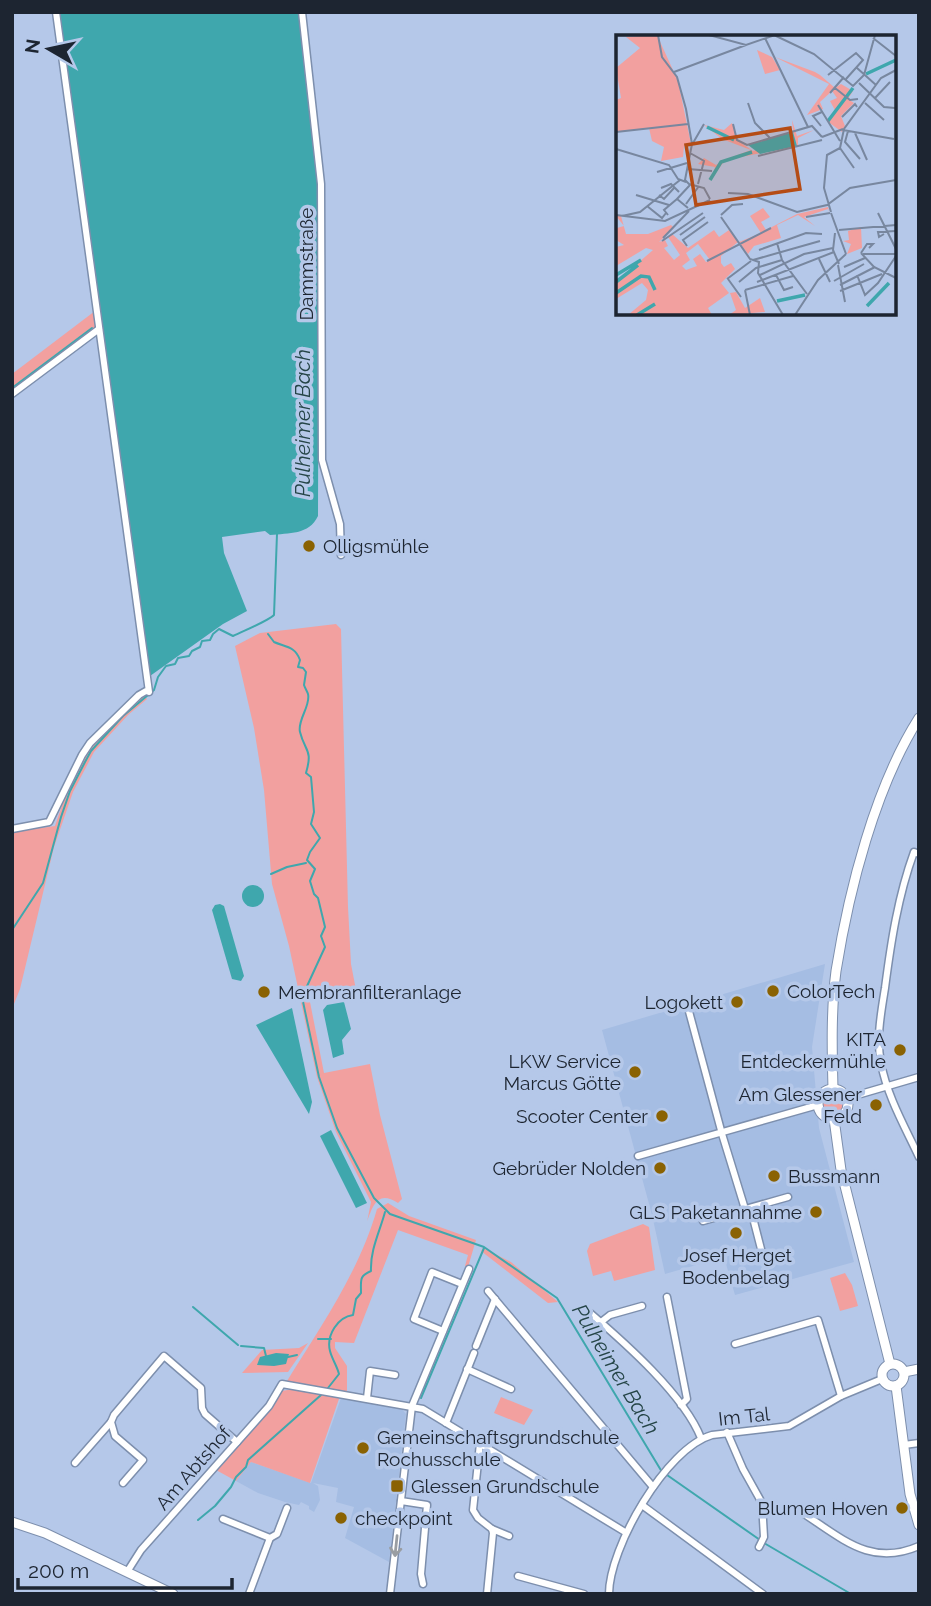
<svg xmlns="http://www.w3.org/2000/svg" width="931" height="1606" font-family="Raleway,sans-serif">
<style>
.built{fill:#a5bde3}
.green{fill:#f2a09f}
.water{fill:#3fa7ad}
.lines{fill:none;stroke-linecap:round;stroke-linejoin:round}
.stream{stroke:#3fa7ad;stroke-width:2}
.minor-casing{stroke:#7d8fad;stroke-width:9}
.secondary-casing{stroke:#7d8fad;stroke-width:11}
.minor{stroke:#fff;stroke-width:6}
.secondary{stroke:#fff;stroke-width:9}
.oneway{stroke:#999da2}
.poi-dot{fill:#8a6202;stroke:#b5c8e9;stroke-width:2.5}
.labels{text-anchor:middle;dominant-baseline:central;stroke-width:7;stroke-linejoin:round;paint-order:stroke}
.street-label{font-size:19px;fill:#1d2531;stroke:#b5c8e9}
.poi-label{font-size:19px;fill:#1d2531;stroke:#b5c8e9;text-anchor:end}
.water-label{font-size:21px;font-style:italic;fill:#254547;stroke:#b5c8e9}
.inset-river{fill:none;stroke:#3fa7ad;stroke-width:3.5}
.inset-road{fill:none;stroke:#78879f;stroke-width:2}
.view{fill:#b54c15;fill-opacity:0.15;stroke:#b54c15;stroke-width:3.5}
.inset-edge{fill:none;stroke:#1d2531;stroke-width:3.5}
</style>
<rect width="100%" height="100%" fill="#b5c8e9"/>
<!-- built -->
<g class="built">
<polygon points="825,964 812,1047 819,1128 854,1262 735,1295 724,1257 665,1274 652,1215 602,1030"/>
<polygon points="341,1398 400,1407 406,1414 389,1562 345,1538 354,1507 336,1502 338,1488 313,1483 318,1486 320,1500 314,1512 309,1509 309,1506 301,1502 299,1505 285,1502 258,1493 236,1481 251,1462 311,1483"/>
</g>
<!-- green -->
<g class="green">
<polygon points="95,311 97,327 12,392 12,374"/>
<path d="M336,624L341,629L348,907L351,964L356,990L309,997L324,1073L370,1064L380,1115L402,1199L398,1203C378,1190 373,1205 367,1222L371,1202L336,1132L317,1077L289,946L272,884L264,790L254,728L235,646L260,633Z"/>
<path d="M143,694L147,699L128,715L94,752L73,792L54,847L20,989L12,1009V832L55,826C64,800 73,773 89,750C103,729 125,711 143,694Z"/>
<circle cx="834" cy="1104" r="11"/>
<path d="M388,1203L409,1216L476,1240L468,1267L465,1266L468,1255L398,1230L354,1343L335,1342V1348L347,1366V1392L287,1381C321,1326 359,1272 377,1209Z"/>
<polygon points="643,1224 649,1227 655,1270 614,1281 611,1271 593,1276 587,1251 590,1244"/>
<polygon points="483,1248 511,1262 558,1302 548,1303 481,1251"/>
<polygon points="845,1273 852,1285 858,1306 840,1311 830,1278"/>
<polygon points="308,1343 288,1372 242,1373 262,1350 299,1348"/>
<polygon points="295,1389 340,1396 310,1483 251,1462 236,1481 216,1470 270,1409 281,1391"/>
<polygon points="501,1397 533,1410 524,1425 494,1413"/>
</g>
<!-- water -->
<g class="water">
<path d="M59,12H299L319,184L318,516C309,535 289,533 270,535L265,531L222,537L224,553L247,611L223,624L150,676Z"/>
<circle cx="253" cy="896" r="11"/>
<polygon points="220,904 224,906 244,976 241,981 232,979 212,910 215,905"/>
<polygon points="344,1002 351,1029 342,1040 344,1054 333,1058 323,1010 327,1005"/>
<polygon points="292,1008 312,1102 309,1114 256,1025"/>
<polygon points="331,1130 367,1203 356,1208 320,1136"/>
<polygon points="276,1353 289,1354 286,1364 274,1366 257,1365 260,1357"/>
</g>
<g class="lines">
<!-- stream -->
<g class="stream">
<polyline points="12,388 92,328"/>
<path d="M268,634L274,642C285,647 295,646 300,660L298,667L303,668L306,672L304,685C305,688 307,691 308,694C311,706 297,720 300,732C305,752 313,749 306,773L311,777L314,812L311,824L320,838L310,852L307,860L315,869L310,881L314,894L318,898L325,927L321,936L325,947L302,997L319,1077L337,1128L374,1198L390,1214L484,1247L557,1298L662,1472"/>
<polyline points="271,874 287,867 306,863"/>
<path d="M12,930L43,883L61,817L70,791L85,762L91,751L123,716L154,690L158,677L166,666L175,664L178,658L189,656L192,651L200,647L202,641L210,640L213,634L219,629L233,636C243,631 268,621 274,615L277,534"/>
<polyline points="193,1307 238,1345"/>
<polyline points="318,1339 331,1339"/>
<polyline points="241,1346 264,1348 266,1356"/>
<polyline points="288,1357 297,1355"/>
<path d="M328,1388L339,1374C337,1366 332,1359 330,1351C326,1335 338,1317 353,1315L356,1299L361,1293C361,1280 359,1276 371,1271C370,1250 380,1231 385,1212"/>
<polyline points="421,1398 484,1248"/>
<polyline points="667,1475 760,1540"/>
<polyline points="198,1520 215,1506 231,1487 236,1477 246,1467 248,1460 321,1395"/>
<polyline points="764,1543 851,1594"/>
</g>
<!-- minor casing -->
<g class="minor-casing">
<g id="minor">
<polyline points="302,12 321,184 322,460 340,524 341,555"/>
<polyline points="12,394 99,329"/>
<polyline points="12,829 49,822 82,755 90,743 139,695 146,691 149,692 56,12"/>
<path d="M919,854L914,852C898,896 891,942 885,988C881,1013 876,1039 881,1063C887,1096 905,1127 919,1157"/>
<polyline points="687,1004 722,1134 745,1209 752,1214 761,1249"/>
<polyline points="847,1098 919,1077"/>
<polyline points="638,1156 818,1105"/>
<polyline points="703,1221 788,1197"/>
<polyline points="488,1291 653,1487"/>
<polyline points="667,1297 687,1399 681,1405"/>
<path d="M590,1313C625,1343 684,1395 701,1438"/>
<polyline points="601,1322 610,1315 642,1306"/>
<polyline points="443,1331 414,1319 432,1272 462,1284"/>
<polyline points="735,1344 818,1320 841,1396"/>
<polyline points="476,1346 495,1299"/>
<polyline points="467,1369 511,1389"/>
<polyline points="367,1398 370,1371 395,1375"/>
<polyline points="446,1423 474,1353"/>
<polyline points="727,1432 743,1469 762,1503 764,1537 759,1547"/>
<polyline points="480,1443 473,1510 478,1518 492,1529 493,1533 487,1594"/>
<polyline points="904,1445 919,1443"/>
<polyline points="75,1463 111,1422"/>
<polyline points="123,1483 143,1460 115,1436 111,1422 114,1415 164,1356 201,1388 202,1408 205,1414 237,1442"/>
<polyline points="401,1501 427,1505 421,1574 423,1584"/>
<polyline points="642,1505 763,1594"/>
<path d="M804,1514C843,1539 871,1567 919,1546"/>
<polyline points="223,1519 270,1538 249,1594"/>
<polyline points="492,1529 509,1536"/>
<polyline points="270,1538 277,1534 287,1508"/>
<polyline points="127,1572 141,1550 269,1406 282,1384 423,1409 625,1532"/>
<polyline points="518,1576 584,1594"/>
<polyline points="390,1594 412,1406 469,1269"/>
<path d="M609,1594C609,1548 666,1448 712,1435L789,1426L841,1396L882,1379"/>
</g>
</g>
<!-- secondary casing -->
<g class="secondary-casing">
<g id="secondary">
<circle cx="833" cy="1104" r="15"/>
<path d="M833,1089C832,1050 831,1010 836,971C849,890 875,787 919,718"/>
<polyline points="834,1119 841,1170 890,1364"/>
<circle cx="893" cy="1375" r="11"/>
<polyline points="904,1372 919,1369"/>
<polyline points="896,1386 910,1494 919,1525"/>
<polyline points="12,1522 45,1533 173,1594"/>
</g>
</g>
<!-- minor -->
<use href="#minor" class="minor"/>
<!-- secondary -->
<use href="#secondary" class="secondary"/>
</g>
<!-- one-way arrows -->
<defs><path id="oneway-shaft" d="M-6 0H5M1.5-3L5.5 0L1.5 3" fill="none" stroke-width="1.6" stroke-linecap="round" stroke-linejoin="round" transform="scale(1.75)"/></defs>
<use class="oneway" href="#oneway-shaft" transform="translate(396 1546) rotate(96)"/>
<!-- markers -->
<g class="poi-dot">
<circle cx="309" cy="546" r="7"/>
<circle cx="773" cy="991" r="7"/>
<circle cx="264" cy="992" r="7"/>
<circle cx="737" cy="1002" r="7"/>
<circle cx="900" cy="1050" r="7"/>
<circle cx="635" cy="1072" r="7"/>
<circle cx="876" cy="1105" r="7"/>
<circle cx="662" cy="1116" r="7"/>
<circle cx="660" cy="1168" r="7"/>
<circle cx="774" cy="1176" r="7"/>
<circle cx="816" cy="1212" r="7"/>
<circle cx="736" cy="1233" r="7"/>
<circle cx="363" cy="1448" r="7"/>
<rect x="390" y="1479" width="14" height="14" rx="3.5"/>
<circle cx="902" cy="1508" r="7"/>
<circle cx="341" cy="1518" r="7"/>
</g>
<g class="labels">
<!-- street labels -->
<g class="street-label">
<text transform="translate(306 264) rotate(-90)">Dammstraße</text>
<text transform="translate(744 1416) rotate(-6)">Im Tal</text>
<text transform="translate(193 1468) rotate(-49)">Am Abtshof</text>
</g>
<!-- poi labels -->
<g class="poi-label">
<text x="323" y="546" text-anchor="start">Olligsmühle</text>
<text x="787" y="991" text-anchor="start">ColorTech</text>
<text x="278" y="992" text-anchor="start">Membranfilteranlage</text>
<text x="723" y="1002">Logokett</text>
<text x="886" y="1039">KITA<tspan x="886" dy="22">Entdeckermühle</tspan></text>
<text x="621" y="1061">LKW Service<tspan x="621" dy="22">Marcus Götte</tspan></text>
<text x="862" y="1094">Am Glessener<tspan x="862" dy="22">Feld</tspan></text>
<text x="648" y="1116">Scooter Center</text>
<text x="646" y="1168">Gebrüder Nolden</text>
<text x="788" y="1176" text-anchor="start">Bussmann</text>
<text x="802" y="1212">GLS Paketannahme</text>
<text x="736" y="1255" text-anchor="middle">Josef Herget<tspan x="736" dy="22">Bodenbelag</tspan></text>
<text x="377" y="1437" text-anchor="start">Gemeinschaftsgrundschule<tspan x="377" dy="22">Rochusschule</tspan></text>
<text x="411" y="1486" text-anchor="start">Glessen Grundschule</text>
<text x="888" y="1508">Blumen Hoven</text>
<text x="355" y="1518" text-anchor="start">checkpoint</text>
</g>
<!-- water labels -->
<g class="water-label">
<text transform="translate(302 423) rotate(-90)">Pulheimer Bach</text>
<text transform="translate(616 1369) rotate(59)">Pulheimer Bach</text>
</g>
</g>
<!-- overview -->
<g transform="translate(616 35)">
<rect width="280" height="280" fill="#b5c8e9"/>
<path d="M41,0L62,46L75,109L68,111L67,122L45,126L48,112L36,106L33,93L0,97V65L5,63L0,33L24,13L10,2ZM141,15L156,22L164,35L149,39ZM159,22L199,37L204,40L219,53L225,49L237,56L232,64L238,68L225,81L229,91L226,97L211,86L220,77L214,66L221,63L216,56L204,67L207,74L191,80L213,49ZM176,85L181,101L198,95L182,103V111L109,125L96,143L99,132L82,129L88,123L100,130L108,125L135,115L106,104L88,90L108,95L116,88L121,105L137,116L158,109L155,103L177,97ZM212,172L213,177L212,174L188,182L199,191L182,180L161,190L165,203L138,211L132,219L123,207L145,198L134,181L147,173L154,182L145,187L150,195L181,179ZM0,181H5L10,199H32L55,190L58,193L43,207L49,205L52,211L48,213L58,225L64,220L52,202L56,199L72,213L98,195L103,202L113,195L122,207L105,221V228L108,232L115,228L119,234L105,248L113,258L92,273L96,280H12L30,265L32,255L26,248L0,264V247L37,215L30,213L0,231V212L8,210L0,205L1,193L8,191ZM82,209L94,225L90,227L84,219L77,224L81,231L70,235L66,231L74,225L70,218ZM245,192L246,213L231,219L235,209L227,206L233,205L232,196ZM120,257L129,273L144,263L149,277L113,280L120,275L114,258Z" fill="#f2a09f" fill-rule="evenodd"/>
<path d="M177,97L181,111L144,119L132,110Z" fill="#3fa7ad"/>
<path class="inset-river" d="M250,39L280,25M212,86L237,53M91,92L118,105M94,145L105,127L136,117M0,240L25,225M0,247L22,230M0,258L25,241L33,242L39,255M161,266L189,260M251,271L273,248M21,280L39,269"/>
<path class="inset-road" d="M42,0L46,22L61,42L70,74L76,109L69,145L74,150L61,164L72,173M93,0L130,10L159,0M158,0L198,19L237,51L248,40L259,0M149,3L192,92M257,3L280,21M241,33L260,50M58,37L130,10M212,40L240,18L247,25L230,44M243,48L268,72L279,73M280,50V114M219,53L234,65L242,64M214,58L228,42M259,63L274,47M132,68L139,88L154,103M249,68L268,85M202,70L224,106M226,82L239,69L241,72M117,89L121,105L131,110L196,91L206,102M205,91L197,81L206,77M227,95L278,104M232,96L229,107L244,124M0,97L72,89M239,98L251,125M206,102L227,94M77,108L88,89M224,113L238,133M0,114L53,130L62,144L70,147M74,118L88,126L82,149M142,121L206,105M72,134L96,136M41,137L71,128M73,149L88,153L94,164M45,153L55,149L63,157M112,158L132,159L181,177L211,170L234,153L280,145M20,160L53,170M43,160L48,164L58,153M70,169L83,151M31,171L46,183L50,178M215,177L208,153L211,120L224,113L228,94L265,43L280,35M215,178L230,219M262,178L280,214M0,180L49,186L94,165M52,180L48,175L61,164M105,180L116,170L127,169M6,181L24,177L64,145M105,182L134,224L143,227L142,238L167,280M190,182L214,178M223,195L280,190M219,198L217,215L223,229M268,199L263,202L262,197L280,196M64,200L89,182M47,203L73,176M46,206L87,178M161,208L166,225L191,259M71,211L67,205L92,187M143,215L190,198L206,199M245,218L258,232L280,243M245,218L251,209H257L253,213M247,219H280M203,224L214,247M137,225L204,206M91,226L155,193M222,230L229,267M228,232L249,223M144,240L188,219L217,213M160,240L168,255L177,252M241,240L249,260L262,248L280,221M111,244L135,226M112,244L125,262M218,246L248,229M123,247L140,233L166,225M141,247L218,217M224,250L259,232M129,255L177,241M129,255L134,280M224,256L266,239M179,280L202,245L230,219"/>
<path class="view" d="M174,93L184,154L80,170L70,110Z"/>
<rect width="280" height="280" class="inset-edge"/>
</g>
<!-- border -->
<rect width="931" height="1606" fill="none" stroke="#1d2531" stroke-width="28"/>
<!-- north arrow -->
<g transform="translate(49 49) rotate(279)" stroke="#b5c8e9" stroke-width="5" paint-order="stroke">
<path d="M0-5L12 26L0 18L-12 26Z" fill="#1d2531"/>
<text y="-10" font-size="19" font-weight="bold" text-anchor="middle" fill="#1d2531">N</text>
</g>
<!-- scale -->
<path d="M18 1578v10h214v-10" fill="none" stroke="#1d2531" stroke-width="3.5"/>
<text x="28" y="1578" font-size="21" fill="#1d2531" stroke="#b5c8e9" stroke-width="5" paint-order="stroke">200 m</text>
</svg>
